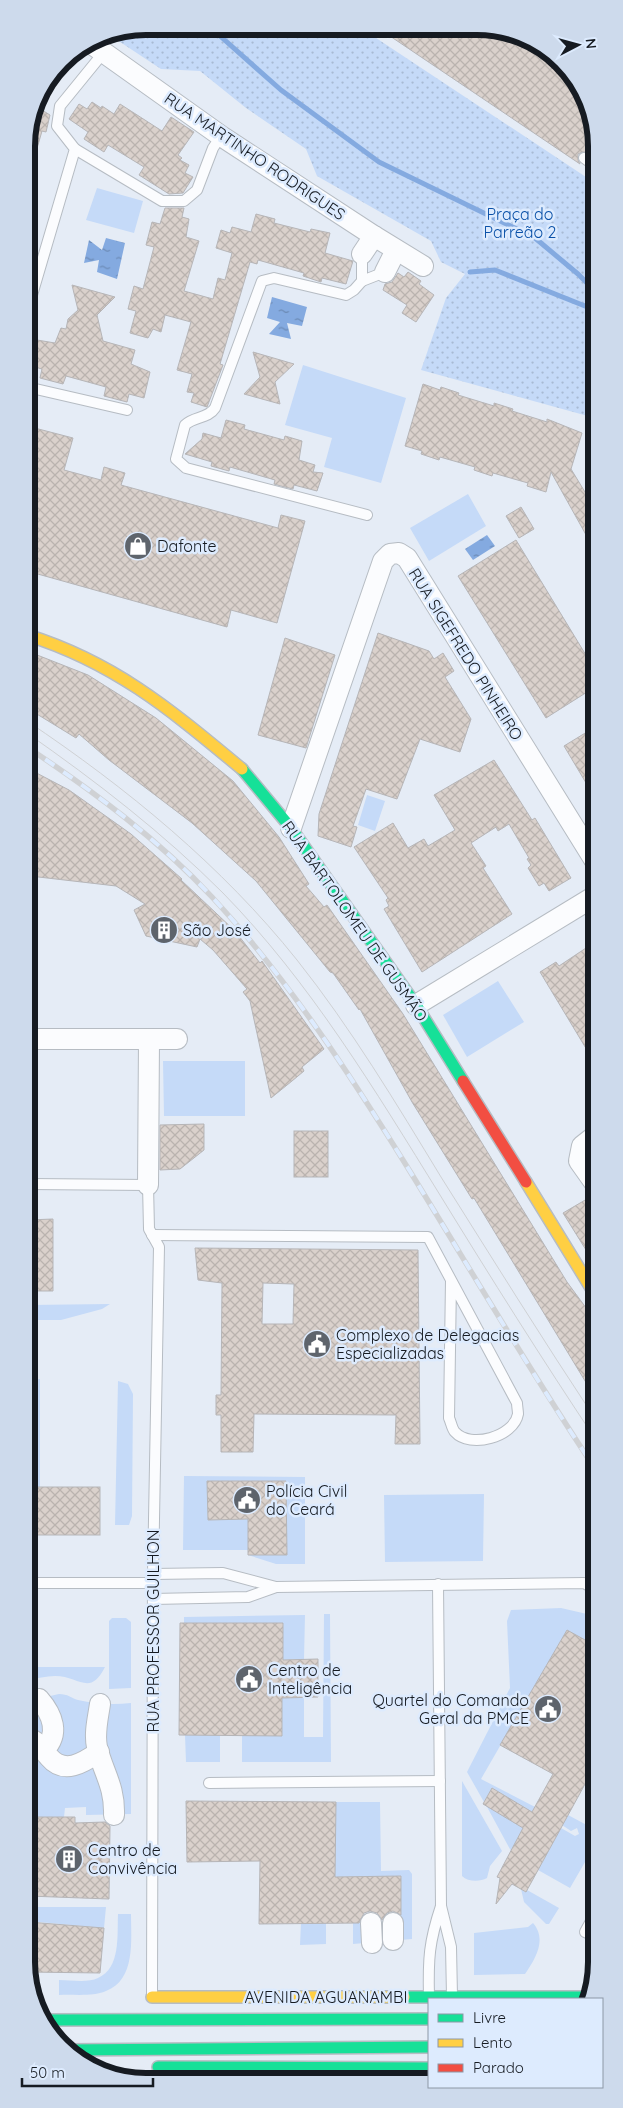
<svg xmlns="http://www.w3.org/2000/svg" width="623" height="2108" font-family="Quicksand,sans-serif">
<style>
.green{fill:#c5daf8}
.park{fill:url(#park-dots)}
.water{fill:url(#water-ripples)}
.lines{fill:none;stroke-linecap:round;stroke-linejoin:round}
.stream{stroke:#84aae0;stroke-width:5}
.building{fill:url(#building-cross-hatch);stroke:#b6b5b7;fill-rule:evenodd}
.lane-casing{stroke:#b6bcc3;stroke-width:12}
.street-casing{stroke:#b6bcc3;stroke-width:22}
.fast-casing{stroke:#b6bcc3;stroke-width:14}
.slow-casing{stroke:#b6bcc3;stroke-width:14}
.jam-casing{stroke:#b6bcc3;stroke-width:14}
.lane{stroke:#fbfcfe;stroke-width:10}
.street{stroke:#fbfcfe;stroke-width:20}
.fast{stroke:#16e098;stroke-width:11}
.slow{stroke:#ffcf43;stroke-width:11}
.jam{stroke:#f24e42;stroke-width:11}
.tram{stroke:#cfd1d4;stroke-width:1}
.rail-casing{stroke:#cfd1d4;stroke-width:5.5}
.rail{stroke:#ddebfe;stroke-width:4;stroke-dasharray:11;stroke-linecap:butt}
.labels{text-anchor:middle;dominant-baseline:central;stroke-width:5;stroke-linejoin:round;paint-order:stroke}
.street-label{font-size:16px;fill:#161b22;stroke:#ddebfe}
.park-label{font-size:16px;fill:#0a51a8;stroke:#ddebfe}
.poi-label{font-size:16px;fill:#161b22;stroke:#ddebfe;text-anchor:start}
.rim{fill:none;stroke:#161b22;stroke-width:6}
</style>
<defs>
<pattern id="park-dots" width="8" height="8" patternUnits="userSpaceOnUse" patternTransform="scale(1.25)"><rect width="8" height="8" fill="#c5daf8"/><path d="M2 2h.1M6 6h.1" fill="none" stroke="#a8bad4" stroke-width="1.8" stroke-linecap="round"/></pattern>
<pattern id="water-ripples" width="26" height="14" patternUnits="userSpaceOnUse" patternTransform="scale(1.25)"><rect width="26" height="14" fill="#84aae0"/><path d="M2 4q2-2 4 0t4 0M15 11q2-2 4 0t4 0" fill="none" stroke="#6b8ab5"/></pattern>
<pattern id="building-cross-hatch" width="8" height="8" patternUnits="userSpaceOnUse" patternTransform="scale(1.25)"><rect width="8" height="8" fill="#dad1cc"/><path d="M0 0l8 8M0 8l8-8" fill="none" stroke="#bab3af"/></pattern>
</defs>
<rect width="100%" height="100%" fill="#e5ecf6"/>
<!-- green -->
<g class="green">
<polygon points="97,188 143,201 134,233 86,220"/>
<polygon points="303,365 406,398 381,483 324,467 332,438 285,425"/>
<polygon points="468,494 486,526 429,561 410,528"/>
<polygon points="367,795 385,801 375,831 358,825"/>
<polygon points="498,981 524,1022 467,1057 443,1015"/>
<polygon points="163,1061 245,1061 245,1116 164,1116"/>
<polygon points="110,1304 102,1309 61,1320 28,1320 28,1305"/>
<polygon points="40,1379 40,1487 28,1487 28,1465 33,1465 33,1380"/>
<polygon points="118,1381 128,1384 133,1394 132,1516 129,1525 115,1525"/>
<polygon points="184,1476 305,1477 305,1564 276,1564 248,1555 287,1555 286,1481 207,1481 208,1520 248,1519 248,1550 183,1550"/>
<polygon points="484,1494 483,1561 385,1562 384,1495"/>
<polygon points="561,1608 587,1614 596,1627 596,1646 567,1630 481,1779 535,1807 511,1851 486,1805 513,1822 522,1806 492,1788 484,1802 467,1772 510,1688 507,1621 511,1610"/>
<polygon points="324,1614 330,1614 331,1762 242,1762 242,1735 282,1735 282,1698 304,1698 304,1737 323,1737"/>
<polygon points="305,1615 304,1659 283,1660 283,1623 184,1623 184,1617"/>
<polygon points="112,1618 126,1618 131,1622 131,1688 109,1689 109,1621"/>
<path d="M28,1667H105C90,1697 79,1676 55,1676C46,1676 37,1679 28,1679Z"/>
<path d="M59,1694C68,1694 71,1698 78,1700C96,1704 113,1705 131,1703V1814L86,1815V1807L65,1808L64,1817H28V1701Z"/>
<polygon points="185,1735 220,1735 220,1762 186,1762"/>
<path d="M462,1781L502,1851L490,1866L487,1878C480,1882 468,1882 462,1876Z"/>
<polygon points="336,1802 380,1802 381,1871 409,1870 412,1874 412,1939 353,1944 353,1923 401,1922 401,1876 335,1877"/>
<polygon points="568,1815 596,1830 596,1843 570,1888 538,1870 561,1828 575,1836 579,1834 577,1828 571,1831 562,1825"/>
<polygon points="521,1889 525,1892 527,1890 559,1908 549,1924 546,1924 524,1902"/>
<polygon points="28,1907 106,1907 104,1928 28,1921"/>
<path d="M118,1914H131C131,1939 136,1980 106,1991C92,1997 74,1994 59,1995V1980C71,1980 88,1983 98,1978C121,1968 117,1935 118,1914Z"/>
<polygon points="301,1923 326,1923 326,1944 300,1945"/>
<path d="M533,1923C547,1939 536,1958 525,1974L474,1975V1933L528,1927Z"/>
</g>
<!-- park -->
<polygon class="park" points="146,26 361,28 595,183 595,418 421,370 446,298 465,274 441,262 431,241 317,176 306,149 246,108 200,71 161,69 108,34"/>
<!-- water -->
<g class="water">
<polygon points="106,238 125,243 117,279 97,272 99,260 84,263 89,240 102,250"/>
<polygon points="272,297 307,307 302,326 287,323 291,339 269,334 280,322 267,318"/>
<polygon points="487,535 495,546 473,560 465,549"/>
</g>
<g class="lines">
<!-- stream -->
<g class="stream">
<polyline points="210,27 281,90 379,162 535,238 578,274 595,291"/>
<polyline points="470,272 495,270 595,310"/>
</g>
</g>
<!-- building -->
<g class="building">
<polygon points="378,28 501,29 562,61 595,123 595,143 588,152 582,152 578,154 578,160 580,164"/>
<polygon points="92,102 101,108 102,106 114,114 120,104 162,131 171,117 194,132 178,155 182,158 180,160 189,165 185,173 193,177 183,193 169,194 139,175 144,167 108,145 104,152 84,139 88,132 69,119 79,104 87,109"/>
<polygon points="37,107 50,115 46,132 42,131 34,159 27,158 26,138 32,115"/>
<polygon points="165,208 184,208 182,217 189,219 186,237 199,241 184,291 213,299 218,278 225,280 232,253 216,248 221,230 230,233 232,227 251,232 256,214 275,219 274,223 310,232 311,229 330,233 325,253 353,261 346,284 322,278 321,282 303,276 304,273 258,260 257,264 250,262 220,364 223,365 207,407 191,402 194,393 187,392 192,374 177,370 191,322 165,315 161,332 153,329 148,338 130,333 136,311 128,309 134,286 143,289 154,247 146,245 152,222 160,224"/>
<polygon points="408,272 421,281 419,284 434,295 416,322 402,313 407,305 383,290 385,284 392,282 398,273 404,277"/>
<polygon points="72,285 115,297 97,315 103,341 135,350 131,364 150,372 144,398 129,394 127,402 104,396 106,387 66,376 63,384 40,378 42,369 27,365 27,346 35,348 37,340 55,343 61,328 66,329 68,319 78,310"/>
<polygon points="253,352 294,364 275,382 280,404 244,394 260,377"/>
<polygon points="423,384 440,390 441,387 459,393 458,395 494,406 494,403 513,409 512,411 547,422 547,419 582,433 571,469 588,497 595,492 595,551 551,472 546,492 527,486 528,483 493,473 492,476 474,470 475,467 440,457 439,460 421,454 422,451 405,446"/>
<polygon points="226,420 245,425 244,429 284,440 285,436 302,441 299,460 315,465 313,472 323,473 317,491 294,485 293,489 281,486 274,484 275,480 230,467 229,471 211,466 212,462 185,454 202,439 203,433 221,438"/>
<polygon points="27,426 73,438 64,470 101,480 104,467 125,473 121,485 278,528 281,515 305,521 277,623 231,610 227,627 27,571"/>
<polygon points="521,507 534,529 519,538 506,516"/>
<polygon points="516,540 595,670 595,687 546,718 458,576"/>
<polygon points="378,633 429,651 434,659 443,653 454,671 445,677 471,719 460,752 420,739 397,799 366,789 353,826 357,827 351,847 318,836 319,814"/>
<polygon points="285,638 335,655 306,748 258,735"/>
<polygon points="27,651 88,675 156,718 233,781 279,837 309,884 306,886 324,907 327,905 403,1014 567,1282 595,1320 591,1322 596,1330 596,1399 474,1198 472,1199 412,1102 360,1009 359,1010 333,973 330,972 256,881 192,823 109,760 79,734 76,738 27,708 32,697 27,694"/>
<polygon points="595,727 595,798 564,746"/>
<polygon points="494,760 532,820 535,818 571,878 549,891 544,883 539,886 528,868 531,865 527,859 529,858 509,824 498,831 496,827 471,843 486,866 483,868 512,914 422,972 384,909 389,906 386,900 388,898 354,847 393,823 408,848 424,839 428,846 455,830 434,795"/>
<polygon points="27,768 69,790 131,834 182,879 181,880 235,931 260,963 262,961 324,1049 302,1067 304,1071 292,1081 271,1098 250,1001 243,992 247,989 213,950 200,939 197,947 146,936 134,910 145,904 116,886 30,876 30,860 27,860"/>
<polygon points="595,942 595,999 596,1065 540,972 556,962 559,966"/>
<polygon points="204,1124 204,1150 180,1169 160,1170 160,1125"/>
<rect x="294" y="1131" width="34" height="46"/>
<polygon points="592,1196 596,1197 596,1266 563,1213"/>
<polygon points="53,1219 53,1291 28,1291 28,1220"/>
<path d="M195,1248L418,1250L420,1444H395L396,1415L254,1414L253,1452H221V1415H216V1395H221L222,1283L198,1280ZM263,1283L294,1284L293,1324H262Z"/>
<polygon points="207,1481 286,1481 287,1555 248,1555 248,1519 208,1520"/>
<rect x="28" y="1487" width="72" height="48"/>
<polygon points="180,1623 283,1623 283,1660 318,1659 318,1697 282,1698 282,1736 179,1735"/>
<polygon points="567,1630 596,1646 596,1764 526,1892 512,1884 496,1904 500,1878 497,1877 523,1828 483,1804 492,1788 532,1812 553,1774 500,1745"/>
<polygon points="186,1801 336,1802 335,1877 401,1876 401,1915 393,1911 387,1913 382,1920 377,1913 370,1911 364,1913 359,1923 259,1924 260,1861 187,1862"/>
<polygon points="28,1817 75,1817 75,1823 105,1822 110,1826 109,1899 28,1896"/>
<polygon points="28,1922 104,1928 100,1973 28,1972"/>
</g>
<g class="lines">
<!-- lane casing -->
<g class="lane-casing">
<g id="lane">
<polyline points="75,149 162,201 184,201 197,190 213,148 221,136"/>
<polyline points="584,158 595,166"/>
<polyline points="362,254 362,281 385,272"/>
<path d="M362,281L354,290L346,295L274,278L262,281L215,408C208,419 194,416 185,425L176,459L186,468L367,515"/>
<polyline points="27,312 75,149 57,126 60,106 104,52"/>
<polyline points="27,387 127,410"/>
<polyline points="28,1184 148,1185 149,1229 159,1247 153,1574 152,1996"/>
<path d="M152,1235L428,1237L517,1403C517,1406 518,1411 518,1414C514,1437 470,1449 455,1432C452,1429 451,1422 449,1418L451,1280"/>
<polyline points="153,1574 223,1573 276,1587 584,1583 596,1590"/>
<polyline points="28,1583 153,1583"/>
<polyline points="438,1584 441,1906"/>
<polyline points="153,1599 248,1597 276,1587"/>
<polyline points="209,1783 440,1781"/>
<polyline points="596,1912 585,1932 596,1937"/>
<path d="M429,1997C428,1959 429,1942 441,1906L451,1947L452,1996"/>
</g>
</g>
<!-- street casing -->
<g class="street-casing">
<g id="street">
<polyline points="89,42 221,136 374,236 423,266"/>
<polyline points="362,254 374,236"/>
<polyline points="385,272 396,250"/>
<polyline points="291,828 383,561 390,554 399,553 407,558 595,861"/>
<polyline points="416,1005 595,896"/>
<polyline points="27,1039 177,1039"/>
<polyline points="596,1135 582,1146 579,1161 596,1185"/>
<polyline points="148,1185 149,1039"/>
<path d="M39,1699C53,1715 60,1734 44,1750"/>
<path d="M100,1704C98,1718 94,1733 97,1747C103,1772 115,1786 114,1815"/>
<path d="M28,1738C38,1741 42,1749 49,1757C64,1775 83,1763 99,1752"/>
<polyline points="371,1923 372,1943"/>
<polyline points="393,1940 393,1923"/>
</g>
</g>
<!-- fast casing -->
<g class="fast-casing">
<g id="fast">
<polyline points="242,769 291,828 416,1005 463,1081"/>
<polyline points="404,1997 590,1997"/>
<polyline points="47,2020 429,2019"/>
<polyline points="67,2050 429,2047"/>
<polyline points="158,2067 429,2068"/>
</g>
</g>
<!-- slow casing -->
<g class="slow-casing">
<g id="slow">
<path d="M27,635C116,663 172,711 242,769"/>
<polyline points="526,1182 596,1296"/>
<polyline points="152,1997 404,1997"/>
</g>
</g>
<!-- jam casing -->
<g class="jam-casing">
<polyline id="jam" points="463,1081 526,1182"/>
</g>
<!-- lane -->
<use href="#lane" class="lane"/>
<!-- street -->
<use href="#street" class="street"/>
<!-- fast -->
<use href="#fast" class="fast"/>
<!-- slow -->
<use href="#slow" class="slow"/>
<!-- jam -->
<use href="#jam" class="jam"/>
<!-- tram -->
<g class="tram">
<path d="M27,721C127,788 222,866 297,960C351,1028 396,1103 441,1177C492,1258 543,1340 596,1420"/>
<path d="M27,733C97,782 163,833 223,893C310,982 375,1090 440,1195C491,1278 542,1359 596,1440"/>
</g>
<!-- rail casing -->
<g class="rail-casing">
<path id="rail" d="M27,747C93,791 158,839 212,897C289,980 351,1076 411,1173C472,1272 531,1373 596,1470"/>
</g>
<!-- rail -->
<use href="#rail" class="rail"/>
</g>
<!-- icons -->
<defs>
<g id="shop-disc" transform="scale(1.4375)"><circle r="9.5" fill="#5e646c" stroke="#ddebfe"/><path d="M-5-2.5h2.3a2.7 3.5 0 0 1 5.4 0H5L5.5 6h-11ZM-1.5-2.5h3a1.5 2.3 0 0 0-3 0Z" fill="#fff"/></g>
<g id="building-disc" transform="scale(1.4375)"><circle r="9.5" fill="#5e646c" stroke="#ddebfe"/><path d="M-4-6H4V6H1V3H-1V6H-4ZM-2.5-4.3h1.7v1.8h-1.7ZM.8-4.3h1.7v1.8H.8ZM-2.5-1h1.7V.8h-1.7ZM.8-1h1.7V.8H.8Z" fill="#fff"/></g>
<g id="civic-disc" transform="scale(1.4375)"><circle r="9.5" fill="#5e646c" stroke="#ddebfe"/><path d="M-.6-6.5H3V-4.5H.6V-3L4-1V1h2V6H-6V1h2V-1L-.6-3ZM-1.2 2.5V6h2.4V2.5Z" fill="#fff"/></g>
</defs>
<g fill-rule="evenodd">
<use href="#shop-disc" x="138" y="546"/>
<use href="#building-disc" x="164" y="930"/>
<use href="#civic-disc" x="317" y="1344"/>
<use href="#civic-disc" x="247" y="1500"/>
<use href="#civic-disc" x="249" y="1679"/>
<use href="#civic-disc" x="548" y="1709"/>
<use href="#building-disc" x="69" y="1859"/>
</g>
<g class="labels">
<!-- street labels -->
<g class="street-label">
<text transform="translate(255 156) rotate(34)">RUA MARTINHO RODRIGUES</text>
<text transform="translate(466 654) rotate(58)">RUA SIGEFREDO PINHEIRO</text>
<text transform="translate(355 921) rotate(55)">RUA BARTOLOMEU DE GUSMÃO</text>
<text transform="translate(153 1631) rotate(-90)">RUA PROFESSOR GUILHON</text>
<text x="326" y="1997">AVENIDA AGUANAMBI</text>
</g>
<!-- park labels -->
<g class="park-label">
<text x="520" y="214">Praça do<tspan x="520" dy="18">Parreão 2</tspan></text>
</g>
<!-- poi labels -->
<g class="poi-label">
<text x="157" y="546">Dafonte</text>
<text x="183" y="930">São José</text>
<text x="336" y="1335">Complexo de Delegacias<tspan x="336" dy="18">Especializadas</tspan></text>
<text x="266" y="1491">Polícia Civil<tspan x="266" dy="18">do Ceará</tspan></text>
<text x="268" y="1670">Centro de<tspan x="268" dy="18">Inteligência</tspan></text>
<text x="529" y="1700" text-anchor="end">Quartel do Comando<tspan x="529" dy="18">Geral da PMCE</tspan></text>
<text x="88" y="1850">Centro de<tspan x="88" dy="18">Convivência</tspan></text>
</g>
</g>
<!-- crop -->
<path d="M0 0H623V2108H0ZM146 35H477A111 111 0 0 1 588 146V1962A111 111 0 0 1 477 2073H146A111 111 0 0 1 35 1962V146A111 111 0 0 1 146 35Z" fill="#cddaec" fill-rule="evenodd"/>
<path class="rim" d="M146 35H477A111 111 0 0 1 588 146V1962A111 111 0 0 1 477 2073H146A111 111 0 0 1 35 1962V146A111 111 0 0 1 146 35Z"/>
<!-- legend -->
<rect x="428" y="1998" width="175" height="90" fill="#ddebfe" stroke="#8d98a6"/>
<rect x="438" y="2014" width="25" height="8" fill="#16e098" stroke="#8d98a6"/>
<text x="473" y="2023" font-size="15" fill="#161b22">Livre</text>
<rect x="438" y="2039" width="25" height="8" fill="#ffcf43" stroke="#8d98a6"/>
<text x="473" y="2048" font-size="15" fill="#161b22">Lento</text>
<rect x="438" y="2064" width="25" height="8" fill="#f24e42" stroke="#8d98a6"/>
<text x="473" y="2073" font-size="15" fill="#161b22">Parado</text>
<!-- north arrow -->
<g transform="translate(578 45) rotate(84)" stroke="#ddebfe" stroke-width="4" paint-order="stroke">
<path d="M0-4L9 19L0 12L-9 19Z" fill="#161b22"/>
<text y="-8" font-size="14" font-weight="bold" text-anchor="middle" fill="#161b22">N</text>
</g>
<!-- scale -->
<path d="M22 2078v8h131v-8" fill="none" stroke="#161b22" stroke-width="2.5"/>
<text x="30" y="2078" font-size="15" fill="#161b22" stroke="#ddebfe" stroke-width="4" paint-order="stroke">50 m</text>
</svg>
